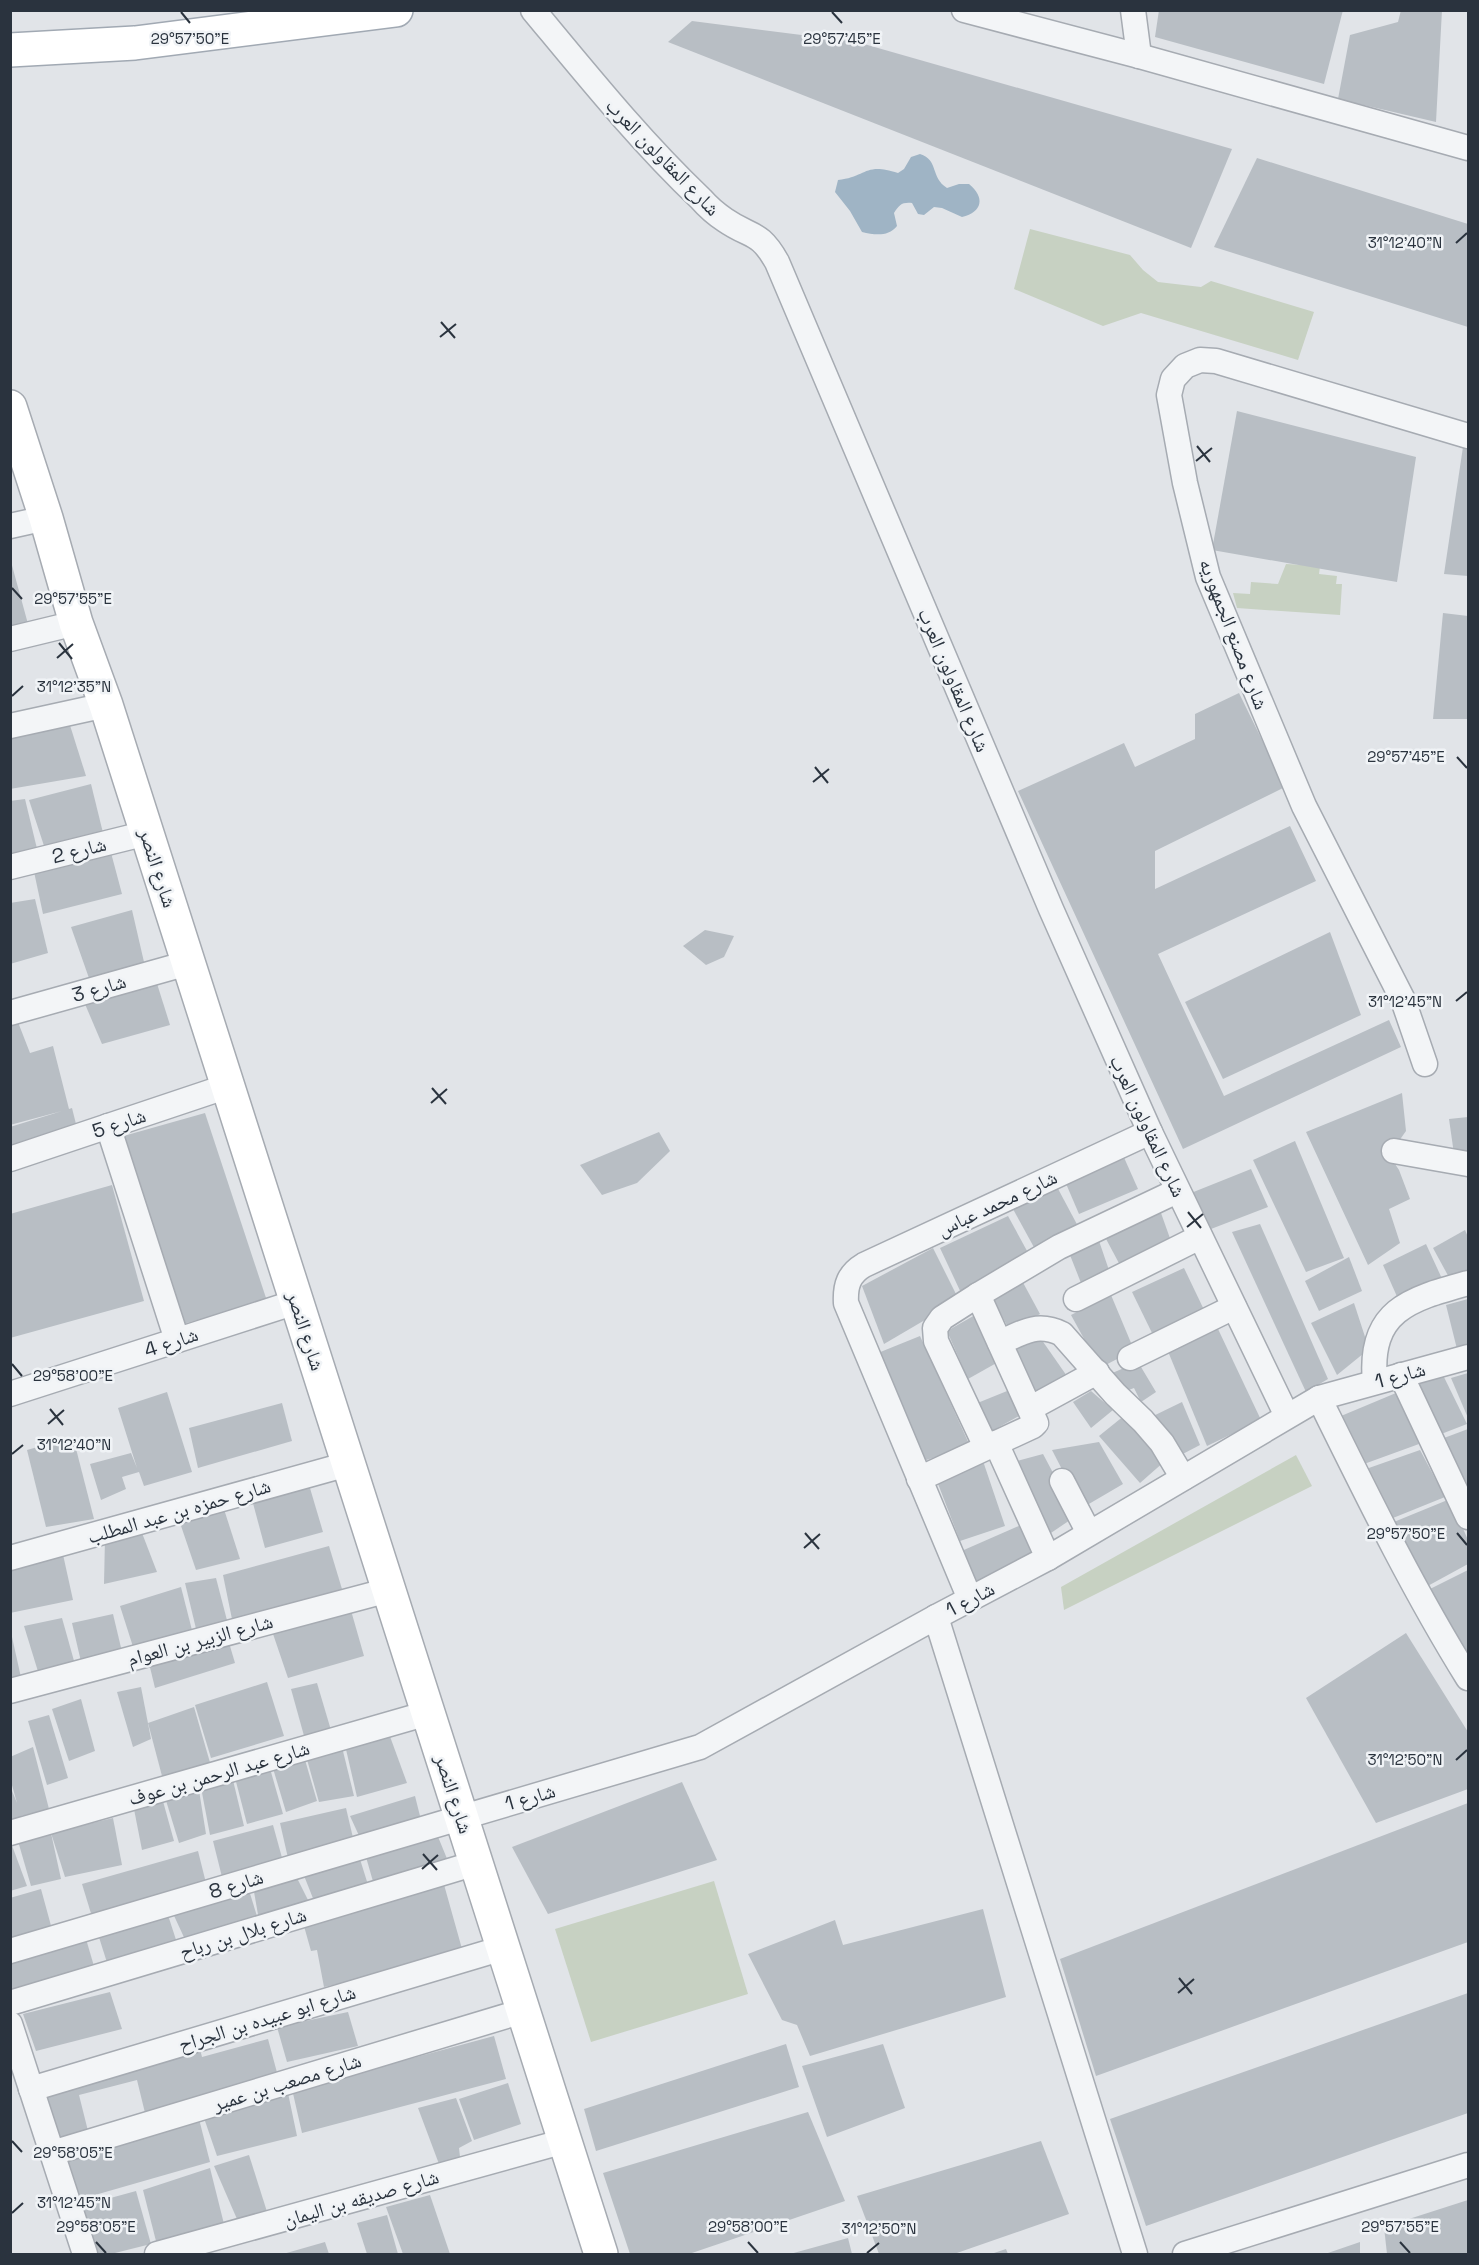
<svg xmlns="http://www.w3.org/2000/svg" width="1479" height="2265" font-family="'Space Grotesk','Noto Naskh Arabic',sans-serif">
<style>
.green{fill:#c7d1c2}
.water{fill:#9fb4c5}
.building{fill:#b8bec4}
.lines{fill:none;stroke-linecap:round;stroke-linejoin:round}
.street-casing{stroke:#a6abb2;stroke-width:27}
.secondary-casing{stroke:#a6abb2;stroke-width:36}
.primary-casing{stroke:#a1a9b3;stroke-width:36}
.street{stroke:#f3f5f7;stroke-width:24}
.secondary{stroke:#fff;stroke-width:33}
.primary{stroke:#fff;stroke-width:33}
.ticks{fill:none;stroke:#2a333e;stroke-width:2}
.labels{text-anchor:middle;dominant-baseline:central;stroke-width:5;stroke-linejoin:round;paint-order:stroke}
.street-label{font-size:20px;fill:#2a333e;stroke:#f0f3f6}
.ticks-label{font-size:15px;text-anchor:middle;fill:#2a333e;stroke:#f0f3f6;stroke-width:5;stroke-linejoin:round;paint-order:stroke}
</style>
<rect width="100%" height="100%" fill="#e1e4e8"/>
<!-- green -->
<g class="green">
<polygon points="1030,229 1130,255 1143,270 1158,282 1201,287 1211,281 1314,312 1298,360 1141,313 1103,326 1014,289"/>
<polygon points="1286,564 1320,566 1319,574 1337,576 1336,584 1342,584 1340,615 1237,608 1233,593 1250,594 1251,582 1278,584"/>
<polygon points="1296,1455 1312,1486 1064,1610 1061,1587"/>
<polygon points="714,1881 748,1994 591,2042 555,1929"/>
</g>
<!-- water -->
<path class="water" d="M920,154C939,160 930,177 947,188L959,184H969C985,197 983,212 962,217L942,208L934,207L924,215L918,214L912,203C902,202 899,205 894,213L897,226C888,237 875,235 862,232L850,211L835,192L838,180C867,177 864,162 898,173L904,169L911,157Z"/>
<!-- building -->
<g class="building">
<polygon points="1159,10 1343,10 1324,84 1155,37"/>
<polygon points="1401,10 1442,10 1436,122 1338,99 1350,35 1398,22"/>
<polygon points="692,21 857,42 1232,149 1191,248 668,42"/>
<polygon points="1257,158 1468,224 1468,327 1214,247"/>
<polygon points="1237,411 1416,457 1397,582 1212,550"/>
<polygon points="1463,447 1468,447 1468,576 1444,574"/>
<polygon points="10,558 31,635 10,640"/>
<polygon points="1443,613 1468,616 1468,719 1433,719"/>
<polygon points="1239,693 1285,787 1155,851 1155,889 1290,826 1316,881 1158,954 1224,1096 1389,1020 1401,1047 1183,1149 1018,791 1124,743 1135,767 1195,739 1195,714"/>
<polygon points="68,719 86,776 10,789 10,731"/>
<polygon points="91,784 105,841 47,855 29,800"/>
<polygon points="25,799 39,857 10,863 10,801"/>
<polygon points="110,849 122,894 43,914 33,867"/>
<polygon points="35,899 48,953 10,964 10,903"/>
<polygon points="132,910 144,962 90,981 71,927"/>
<polygon points="705,930 734,936 724,957 706,965 683,946"/>
<polygon points="1330,932 1361,1015 1223,1079 1185,1002"/>
<polygon points="154,974 170,1025 102,1044 82,997"/>
<polygon points="16,1017 30,1053 53,1046 69,1109 72,1108 78,1132 10,1154 10,1127 62,1111 10,1125 10,1019"/>
<polygon points="1402,1093 1406,1131 1389,1155 1399,1170 1410,1199 1389,1209 1400,1243 1368,1265 1306,1132"/>
<polygon points="205,1113 267,1301 183,1324 120,1137"/>
<polygon points="1468,1117 1468,1153 1454,1154 1449,1119"/>
<polygon points="659,1132 670,1151 637,1183 602,1195 580,1165"/>
<polygon points="1295,1141 1344,1258 1306,1272 1253,1160"/>
<polygon points="1122,1153 1138,1189 1079,1214 1064,1179"/>
<polygon points="1251,1169 1268,1207 1211,1229 1191,1193"/>
<polygon points="112,1185 144,1301 10,1338 10,1214"/>
<polygon points="1056,1185 1080,1230 1036,1251 1013,1209"/>
<polygon points="1161,1213 1172,1244 1121,1267 1105,1237"/>
<polygon points="1008,1216 1032,1260 962,1295 940,1248"/>
<polygon points="1260,1224 1328,1379 1306,1392 1232,1232"/>
<polygon points="1465,1230 1468,1237 1468,1277 1451,1281 1433,1248"/>
<polygon points="1098,1238 1111,1276 1083,1288 1068,1250"/>
<polygon points="1426,1244 1444,1283 1399,1301 1383,1265"/>
<polygon points="933,1248 959,1300 884,1344 862,1286"/>
<polygon points="1349,1257 1362,1291 1319,1311 1305,1281"/>
<polygon points="1184,1268 1206,1314 1153,1335 1132,1292"/>
<polygon points="1020,1277 1040,1314 1010,1331 990,1294"/>
<polygon points="1111,1295 1134,1350 1100,1368 1071,1315"/>
<polygon points="1468,1299 1468,1351 1458,1353 1446,1305"/>
<polygon points="1354,1303 1369,1349 1337,1375 1311,1323"/>
<polygon points="975,1315 1000,1361 968,1379 947,1331"/>
<polygon points="1218,1329 1261,1420 1207,1446 1167,1349"/>
<polygon points="920,1336 970,1446 920,1462 873,1355"/>
<polygon points="1039,1336 1069,1379 1034,1396 1010,1351"/>
<polygon points="1138,1362 1156,1392 1141,1402 1134,1388 1121,1393 1110,1374"/>
<polygon points="1441,1371 1467,1424 1436,1436 1409,1384"/>
<polygon points="1468,1373 1468,1418 1451,1378"/>
<polygon points="1012,1389 1019,1416 990,1432 975,1404"/>
<polygon points="1091,1391 1113,1410 1091,1428 1073,1402"/>
<polygon points="167,1392 192,1472 144,1486 139,1472 122,1477 126,1489 101,1500 90,1464 131,1453 137,1468 118,1408"/>
<polygon points="1396,1393 1419,1444 1364,1464 1341,1416"/>
<polygon points="1182,1402 1200,1445 1175,1458 1147,1419"/>
<polygon points="282,1403 292,1441 198,1468 189,1428"/>
<polygon points="1125,1415 1165,1461 1140,1483 1099,1436"/>
<polygon points="1468,1429 1468,1491 1436,1441"/>
<polygon points="73,1437 94,1519 46,1527 27,1450"/>
<polygon points="1099,1442 1123,1484 1082,1508 1052,1450"/>
<polygon points="1420,1450 1445,1497 1388,1520 1366,1469"/>
<polygon points="1043,1454 1076,1516 1045,1537 1010,1463"/>
<polygon points="983,1461 1005,1526 960,1541 935,1476"/>
<polygon points="307,1478 323,1532 265,1548 250,1492"/>
<polygon points="1450,1499 1468,1540 1468,1564 1424,1588 1389,1524"/>
<polygon points="222,1503 240,1559 196,1570 178,1517"/>
<polygon points="1021,1525 1036,1557 977,1585 957,1553"/>
<polygon points="142,1533 157,1572 104,1584 105,1538"/>
<polygon points="329,1546 345,1599 234,1629 223,1575"/>
<polygon points="62,1550 73,1600 10,1613 10,1563"/>
<polygon points="1468,1570 1468,1660 1426,1591"/>
<polygon points="216,1578 229,1628 198,1637 185,1583"/>
<polygon points="181,1587 194,1638 135,1653 120,1606"/>
<polygon points="350,1607 364,1656 288,1678 272,1631"/>
<polygon points="113,1614 123,1656 82,1666 72,1623"/>
<polygon points="62,1618 76,1668 40,1678 24,1626"/>
<polygon points="10,1628 22,1682 10,1685"/>
<polygon points="1406,1633 1468,1732 1468,1789 1376,1823 1306,1698"/>
<polygon points="227,1636 235,1663 155,1688 147,1655"/>
<polygon points="267,1682 284,1736 211,1758 195,1705"/>
<polygon points="317,1683 333,1737 306,1743 291,1689"/>
<polygon points="141,1687 151,1739 133,1747 117,1692"/>
<polygon points="81,1699 95,1751 69,1761 52,1709"/>
<polygon points="194,1707 211,1766 162,1776 148,1723"/>
<polygon points="49,1715 68,1778 47,1785 28,1721"/>
<polygon points="388,1731 407,1783 357,1797 345,1745"/>
<polygon points="33,1747 49,1809 21,1816 23,1827 10,1830 10,1786 17,1803 10,1778 10,1757"/>
<polygon points="342,1747 354,1796 319,1802 306,1756"/>
<polygon points="303,1753 317,1801 286,1812 272,1765"/>
<polygon points="269,1765 283,1814 247,1824 234,1774"/>
<polygon points="232,1776 244,1826 210,1835 200,1782"/>
<polygon points="682,1782 717,1860 548,1914 512,1847"/>
<polygon points="198,1784 206,1834 179,1843 164,1794"/>
<polygon points="161,1794 174,1841 142,1850 133,1804"/>
<polygon points="415,1796 421,1820 361,1840 350,1816"/>
<polygon points="1468,1803 1468,1942 1096,2076 1060,1959"/>
<polygon points="346,1808 354,1842 288,1858 280,1823"/>
<polygon points="113,1818 122,1865 65,1877 51,1833"/>
<polygon points="273,1825 284,1865 223,1881 213,1841"/>
<polygon points="434,1827 450,1866 374,1885 364,1850"/>
<polygon points="51,1833 61,1879 31,1886 18,1841"/>
<polygon points="10,1840 27,1886 10,1891"/>
<polygon points="198,1851 207,1887 93,1920 82,1884"/>
<polygon points="358,1853 370,1891 316,1906 301,1868"/>
<polygon points="294,1872 313,1910 260,1926 253,1886"/>
<polygon points="443,1881 464,1956 324,1987 317,1950 311,1951 302,1919"/>
<polygon points="248,1887 260,1926 188,1946 170,1907"/>
<polygon points="41,1889 53,1933 10,1947 10,1898"/>
<polygon points="983,1909 1006,1997 810,2056 797,2025 782,2020 748,1954 835,1920 843,1945"/>
<polygon points="167,1912 178,1946 109,1969 98,1934"/>
<polygon points="86,1939 96,1973 10,1993 10,1958"/>
<polygon points="110,1992 122,2029 36,2051 23,2014"/>
<polygon points="1468,1993 1468,2113 1146,2226 1110,2119"/>
<polygon points="348,2012 358,2046 287,2062 277,2027"/>
<polygon points="494,2036 506,2079 302,2133 292,2089 354,2074"/>
<polygon points="268,2039 279,2080 146,2117 137,2080 79,2095 88,2131 53,2139 36,2091 199,2045 202,2057"/>
<polygon points="786,2044 799,2087 596,2151 584,2109"/>
<polygon points="883,2044 905,2108 827,2137 802,2066"/>
<polygon points="508,2083 521,2124 474,2140 459,2099"/>
<polygon points="288,2093 297,2136 217,2156 204,2118"/>
<polygon points="456,2098 472,2141 459,2148 461,2166 442,2172 418,2108"/>
<polygon points="808,2112 845,2201 689,2254 630,2254 603,2173"/>
<polygon points="199,2119 210,2162 74,2201 64,2155"/>
<polygon points="1041,2141 1069,2214 954,2254 879,2254 857,2196"/>
<polygon points="249,2155 269,2218 240,2226 214,2166"/>
<polygon points="210,2168 225,2228 157,2245 143,2190"/>
<polygon points="136,2191 151,2244 111,2254 90,2254 74,2208"/>
<polygon points="430,2195 450,2254 403,2254 386,2207"/>
<polygon points="1468,2200 1468,2254 1387,2254 1384,2227"/>
<polygon points="387,2215 398,2254 367,2254 357,2223"/>
<polygon points="848,2238 852,2254 790,2254"/>
<polygon points="325,2242 329,2254 283,2254"/>
<polygon points="1360,2242 1360,2254 1325,2254"/>
<polygon points="1006,2249 1008,2254 991,2254"/>
</g>
<g class="lines">
<!-- street casing -->
<g class="street-casing">
<g id="street">
<path d="M533,10C587,75 640,141 701,199C708,207 716,214 725,220C751,238 759,230 777,262L1051,909L1150,1132L1287,1416"/>
<polyline points="964,10 1139,56 1468,148"/>
<polyline points="1133,10 1139,56"/>
<polyline points="10,526 46,518"/>
<polyline points="10,639 76,623"/>
<polyline points="10,726 106,705"/>
<polyline points="10,867 147,833"/>
<polyline points="10,1013 188,963"/>
<polyline points="1425,1064 1403,1000 1304,806 1208,577 1185,483 1169,395 1173,379 1185,366 1200,360 1216,361 1468,436"/>
<polyline points="108,1126 177,1340"/>
<polyline points="1394,1151 1468,1164"/>
<polyline points="10,1159 228,1086"/>
<polyline points="1076,1299 1200,1237"/>
<path d="M1000,1343C1022,1332 1038,1322 1062,1334L1115,1394L1143,1421L1162,1443L1183,1478"/>
<polyline points="1130,1358 1234,1307"/>
<polyline points="1401,1375 1468,1517"/>
<path d="M1375,1382C1368,1310 1410,1299 1468,1283"/>
<polyline points="10,1394 296,1302"/>
<path d="M1319,1398C1366,1493 1412,1588 1468,1678"/>
<polyline points="1031,1408 1097,1372"/>
<polyline points="996,1443 1048,1558"/>
<polyline points="986,1447 936,1341 935,1328 942,1318 978,1295 1059,1247 1177,1191"/>
<polyline points="919,1479 1033,1426 1036,1423 978,1295"/>
<polyline points="1062,1481 1089,1533"/>
<polyline points="10,1558 348,1464"/>
<path d="M970,1599L846,1303C845,1285 849,1274 864,1265L1150,1132"/>
<polyline points="936,1617 1135,2254"/>
<polyline points="10,1691 389,1590"/>
<polyline points="10,1833 428,1713"/>
<polyline points="10,1951 700,1747 936,1617 1048,1558 1319,1398 1468,1357"/>
<polyline points="10,2003 476,1863"/>
<polyline points="10,2024 85,2254"/>
<polyline points="31,2089 503,1948"/>
<polyline points="52,2153 523,2011"/>
<polyline points="157,2254 565,2141"/>
<polyline points="1185,2254 1468,2165"/>
</g>
</g>
<!-- secondary casing -->
<g class="secondary-casing">
<polyline id="secondary" points="10,407 46,518 76,623 106,705 601,2254"/>
</g>
<!-- primary casing -->
<g class="primary-casing">
<polyline id="primary" points="10,50 135,43 396,10"/>
</g>
<!-- street -->
<use href="#street" class="street"/>
<!-- secondary -->
<use href="#secondary" class="secondary"/>
<!-- primary -->
<use href="#primary" class="primary"/>
</g>
<!-- ticks -->
<path class="ticks" d="M181,12L190,23M832,12L842,23M1456,243L1467,233M441,322L455,338M440,337L456,324M1197,446L1210,462M1196,461L1212,448M12,588L22,599M59,643L72,659M57,658L73,644M12,696L23,686M1457,757L1467,768M815,767L828,783M813,782L829,769M1456,1001L1467,992M432,1088L446,1104M431,1103L447,1089M1188,1212L1201,1228M1187,1227L1203,1214M12,1364L22,1376M50,1409L63,1425M48,1424L64,1410M12,1454L23,1445M805,1533L819,1549M1457,1533L1467,1545M804,1548L820,1534M1456,1760L1467,1750M423,1854L437,1870M422,1869L438,1855M1179,1978L1192,1994M1178,1993L1194,1979M12,2141L22,2152M12,2213L23,2203M96,2242L106,2253M748,2242L758,2253M1400,2242L1410,2253M867,2253L879,2243"/>
<g class="labels">
<!-- street labels -->
<g class="street-label">
<text transform="translate(663 157) rotate(46)">شارع المقاولون العرب</text>
<text transform="translate(1234 634) rotate(69)">شارع مصنع الجمهوريه</text>
<text transform="translate(954 680) rotate(67)">شارع المقاولون العرب</text>
<text transform="translate(79 850) rotate(-14)">شارع 2</text>
<text transform="translate(158 868) rotate(72)">شارع النصر</text>
<text transform="translate(99 988) rotate(-16)">شارع 3</text>
<text transform="translate(119 1123) rotate(-18)">شارع 5</text>
<text transform="translate(1148 1126) rotate(65)">شارع المقاولون العرب</text>
<text transform="translate(997 1203) rotate(-25)">شارع محمد عباس</text>
<text transform="translate(306 1331) rotate(72)">شارع النصر</text>
<text transform="translate(171 1342) rotate(-18)">شارع 4</text>
<text transform="translate(1400 1375) rotate(-15)">شارع 1</text>
<text transform="translate(179 1511) rotate(-16)">شارع حمزه بن عبد المطلب</text>
<text transform="translate(970 1599) rotate(-28)">شارع 1</text>
<text transform="translate(200 1640) rotate(-15)">شارع الزبير بن العوام</text>
<text transform="translate(219 1773) rotate(-16)">شارع عبد الرحمن بن عوف</text>
<text transform="translate(454 1794) rotate(72)">شارع النصر</text>
<text transform="translate(530 1797) rotate(-16)">شارع 1</text>
<text transform="translate(236 1884) rotate(-17)">شارع 8</text>
<text transform="translate(243 1933) rotate(-17)">شارع بلال بن رباح</text>
<text transform="translate(267 2018) rotate(-17)">شارع ابو عبيده بن الجراح</text>
<text transform="translate(287 2082) rotate(-17)">شارع مصعب بن عمير</text>
<text transform="translate(361 2198) rotate(-16)">شارع صديقه بن اليمان</text>
</g>
</g>
<g class="ticks-label">
<text x="190" y="44">29°57'50"E</text>
<text x="842" y="44">29°57'45"E</text>
<text x="1405" y="248">31°12'40"N</text>
<text x="73" y="604">29°57'55"E</text>
<text x="74" y="692">31°12'35"N</text>
<text x="1406" y="762">29°57'45"E</text>
<text x="1405" y="1007">31°12'45"N</text>
<text x="73" y="1381">29°58'00"E</text>
<text x="74" y="1450">31°12'40"N</text>
<text x="1406" y="1539">29°57'50"E</text>
<text x="1405" y="1765">31°12'50"N</text>
<text x="73" y="2158">29°58'05"E</text>
<text x="74" y="2208">31°12'45"N</text>
<text x="96" y="2232">29°58'05"E</text>
<text x="748" y="2232">29°58'00"E</text>
<text x="1400" y="2232">29°57'55"E</text>
<text x="879" y="2234">31°12'50"N</text>
</g>
<!-- border -->
<rect width="1479" height="2265" fill="none" stroke="#2a333e" stroke-width="24"/>
</svg>
